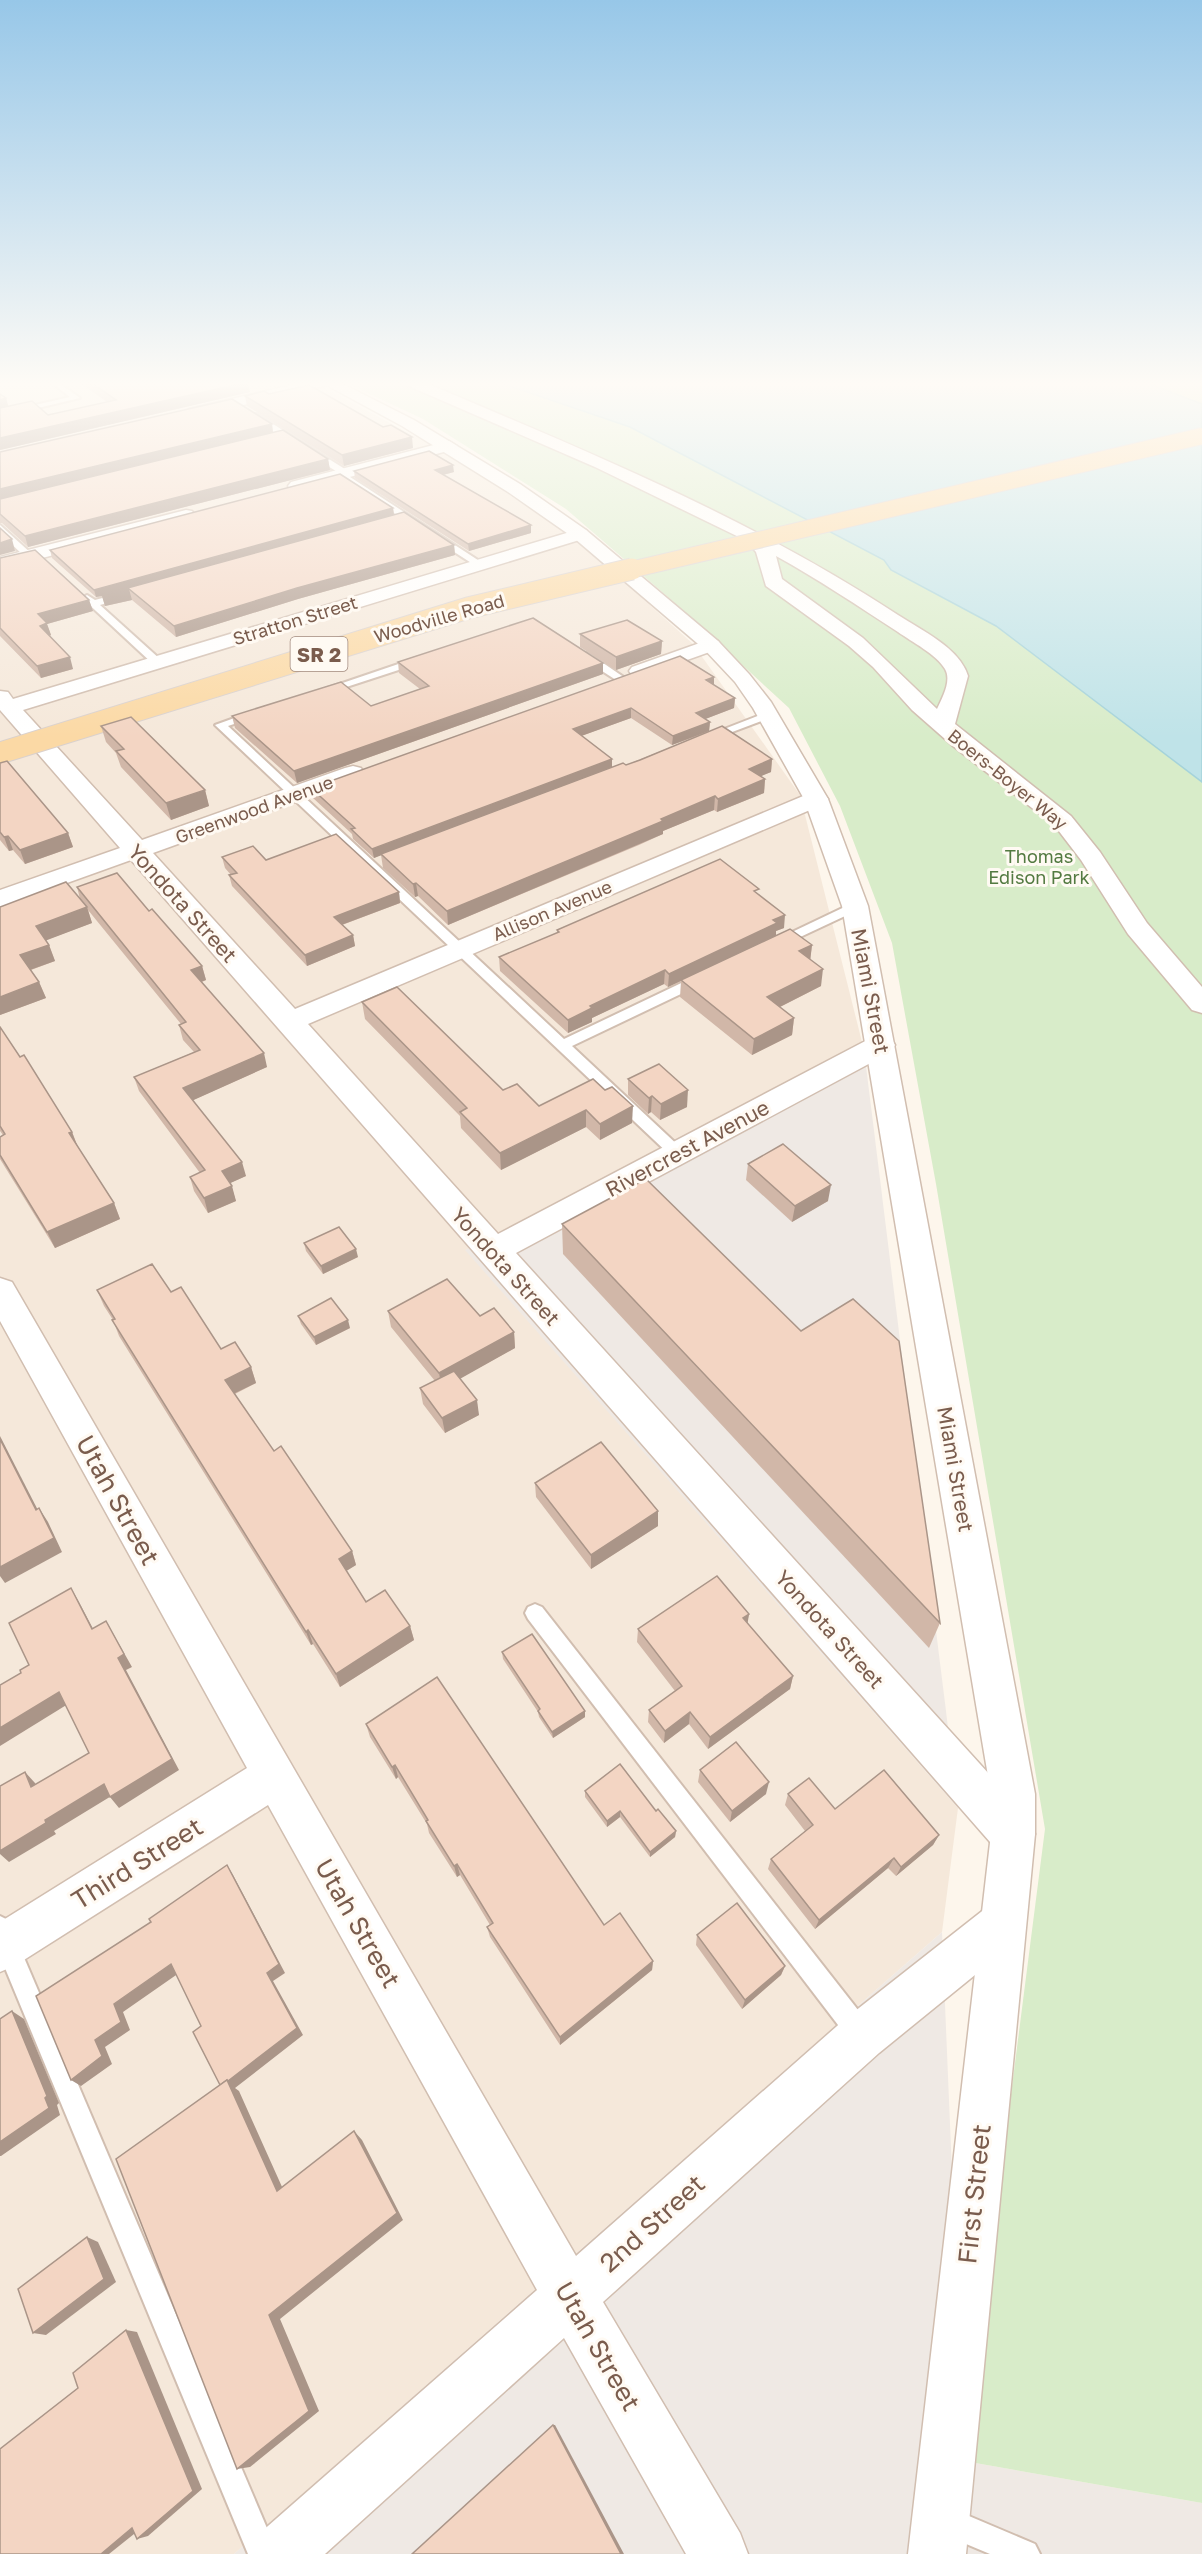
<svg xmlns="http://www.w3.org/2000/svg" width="1202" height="2554" font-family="'Golos Text',sans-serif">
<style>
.residential{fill:#f5e8da}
.industrial{fill:#efe9e4}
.green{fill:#d8ecc9}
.water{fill:#bfe3e8;stroke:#a5d3da;stroke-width:1.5}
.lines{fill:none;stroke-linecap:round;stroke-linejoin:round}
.service-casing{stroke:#d1beb0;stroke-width:4}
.minor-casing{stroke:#d1beb0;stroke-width:3}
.tertiary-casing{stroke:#d1beb0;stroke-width:3}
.service{fill:#fff;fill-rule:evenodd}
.minor{fill:#fff;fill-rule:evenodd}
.tertiary{fill:#fff;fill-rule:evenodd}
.primary-bridge-far1-casing{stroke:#dad1cd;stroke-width:18;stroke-linecap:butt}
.primary-bridge-casing{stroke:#dad1cd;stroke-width:23;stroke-linecap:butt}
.primary-bridge-far1{stroke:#fbd9a5;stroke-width:16}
.primary-bridge{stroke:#fbd9a5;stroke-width:21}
.wall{fill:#d1b7a8;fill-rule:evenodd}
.shaded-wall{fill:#aa9588}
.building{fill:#f3d5c3;stroke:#aa9588;stroke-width:1.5}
.labels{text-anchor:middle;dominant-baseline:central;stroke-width:6;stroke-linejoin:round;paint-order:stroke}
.far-street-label{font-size:18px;fill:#7a5c4d;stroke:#fffaf3}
.far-park-label{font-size:18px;fill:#537a41;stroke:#fffaf3}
.shield{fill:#fffaf3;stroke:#a28b7f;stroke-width:1.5}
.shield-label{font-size:20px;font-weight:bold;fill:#7a5c4d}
.street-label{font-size:21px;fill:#7a5c4d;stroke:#fffaf3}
.near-street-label{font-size:26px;fill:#7a5c4d;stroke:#fffaf3}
</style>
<rect width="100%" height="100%" fill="#fdf6ec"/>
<!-- residential -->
<polygon class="residential" points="0,381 308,381 326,389 452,456 582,544 693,644 800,795 864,1050 466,1250 958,1808 942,1932 234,2554 0,2554"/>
<!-- industrial -->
<g class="industrial">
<polygon points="864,1050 958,1808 465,1250"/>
<polygon points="942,1932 964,2461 1202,2503 1202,2554 234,2554"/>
</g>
<!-- green -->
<g class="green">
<polygon points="342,381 495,381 630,427 884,560 891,570 996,626 1202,782 1202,2503 964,2461 1045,1829 936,1184 892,943 840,806 789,708 676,604 566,509 423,419"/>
<polygon points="1142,381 1202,381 1202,404"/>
</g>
<!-- water -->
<polygon class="water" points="495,381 1142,381 1202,404 1202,782 996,626 891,570 884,560 630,427"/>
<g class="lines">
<!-- service casing -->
<g class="service-casing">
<g id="service">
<polygon points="49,381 56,381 80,398 0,417 0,413 70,397"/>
<polygon points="251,414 257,414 348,471 347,475 484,564 476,566 338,477 339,473 251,418"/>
<polygon points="0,525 32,554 32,558 26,558 0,533"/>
<polygon points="125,592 130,595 128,597 100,605 161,660 161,664 153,664 82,598 87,595 95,600"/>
<polygon points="586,653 590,654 625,678 616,680 582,658 581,656"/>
<polygon points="419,657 423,658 423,662 328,693 320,693 319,691"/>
<polygon points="254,711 259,714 258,716 228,726 564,1039 696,976 706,976 708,979 706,982 572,1046 682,1149 685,1153 682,1157 672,1157 215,725"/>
<polygon points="768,712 772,713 772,717 711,740 703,740 701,738"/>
<polygon points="855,902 861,906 860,909 781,946 771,946 769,943"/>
<polygon points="535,1604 542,1607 869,2024 872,2033 869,2042 860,2045 851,2042 528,1619 525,1613 528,1607"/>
<polygon points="0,1916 8,1920 278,2554 248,2554 0,1956"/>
<polygon points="950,2508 1035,2544 1040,2554 990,2554 940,2533 935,2523 940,2513"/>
</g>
</g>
<!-- minor casing -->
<g class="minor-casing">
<g id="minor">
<polygon points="309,381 333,381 331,384 194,417 186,412 189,409"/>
<path d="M402,381H421C584,450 749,517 898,615C921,630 960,648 968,676L955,724L1071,816L1100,852L1147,923L1202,987V1013L1192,1010L1128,934L1081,860L1055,826L953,746L912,710L873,667L849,646L766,586L756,552L745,540L595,467L404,384ZM776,556C818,579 858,606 898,632C912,642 936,654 945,669C952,681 942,698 937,709L863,638L782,579Z"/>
<polygon points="449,441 457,446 455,449 297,491 291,490 288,486 291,482"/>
<polygon points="186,510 192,511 195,515 192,519 0,569 0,557"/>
<polygon points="580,529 586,530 589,534 586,538 23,710 142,840 345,768 353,766 361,768 364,773 361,778 153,853 295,1009 808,794 816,792 824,794 828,799 824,804 308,1024 498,1234 871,1038 881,1036 891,1038 895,1045 891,1052 516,1253 1029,1818 1035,1834 1029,1850 1013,1856 997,1850 131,860 0,907 0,890 120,848 0,710 0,691 8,692 13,699"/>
<polygon points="711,639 718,641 721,645 718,649 639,677 632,675 629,671 632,667"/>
<polygon points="0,1278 12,1282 576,2256 845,2019 986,1908 1002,1901 1018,1908 1025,1924 1018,1940 879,2053 603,2302 740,2533 748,2554 686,2554 564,2338 325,2554 252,2554 260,2533 537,2290 268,1805 16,1965 0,1972 0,1922 247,1768 0,1321"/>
</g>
</g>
<!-- tertiary casing -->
<g class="tertiary-casing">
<polygon id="tertiary" points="319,381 337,381 414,420 520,484 586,530 718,641 749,674 771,702 828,799 868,906 1035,1794 1035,1834 966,2554 908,2554 991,1834 991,1794 842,906 804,799 753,708 735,682 704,649 574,538 508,492 402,426"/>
</g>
<!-- service -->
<use href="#service" class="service"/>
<!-- minor -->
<use href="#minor" class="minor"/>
<!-- tertiary -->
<use href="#tertiary" class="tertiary"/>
<!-- primary-bridge-far1 casing -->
<g class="primary-bridge-far1-casing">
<polyline id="primary-bridge-far1" points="626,571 1202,436"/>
</g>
<!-- primary-bridge casing -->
<g class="primary-bridge-casing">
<polyline id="primary-bridge" points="0,753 468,608 632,569"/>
</g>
<!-- primary-bridge-far1 -->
<use href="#primary-bridge-far1" class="primary-bridge-far1"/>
<!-- primary-bridge -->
<use href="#primary-bridge" class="primary-bridge"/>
</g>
<!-- wall -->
<g class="wall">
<polygon points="77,381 245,381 250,392 0,450 6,398 8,406 48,415 107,402"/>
<polygon points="269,394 413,448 344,466 247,406 245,396"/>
<polygon points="272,424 273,432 328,459 330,470 28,547 2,523 0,523 0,452"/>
<polygon points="354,471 454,472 443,475 531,525 531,533 469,551 355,478"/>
<polygon points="393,508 394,515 454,545 455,555 298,599 176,637 132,600 105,606 102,596 96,597 52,558 50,550"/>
<polygon points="0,558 89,600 93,611 47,624 51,635 50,636 73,669 41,678 0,636"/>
<polygon points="580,634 662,641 661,654 616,670 580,647"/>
<polygon points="398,662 603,663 603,674 297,783 235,728 232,716 371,706 420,689 399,673"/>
<path d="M714,685L735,698L734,708L705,719L710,722L709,731L772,759L771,772L760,776L765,779L764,793L717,812L714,810L663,831V834L639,845L448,925L418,896L415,897L383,868L381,855L374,858L353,839L352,834L313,798L311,788ZM631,718L672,745L703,734L626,765L612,767L581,736Z"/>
<polygon points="101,726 205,790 209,806 171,820 121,767 116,753 106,742"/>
<polygon points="0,763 68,833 73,847 25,864 13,850 9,851 0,840"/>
<polygon points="222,857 266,860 399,892 400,903 342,925 353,935 355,946 307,966 232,886 229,875 231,875 225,868"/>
<polygon points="77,887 149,911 202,966 206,980 202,982 267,1067 193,1100 246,1176 230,1183 236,1201 208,1213 194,1191 190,1177 200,1173 139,1091 134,1077 194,1052 183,1040 179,1025 181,1024 88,910 92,923 46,940 49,945 55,961 31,970 39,982 46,998 0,1015 0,907 80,899"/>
<polygon points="759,894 784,928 776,931 776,936 812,945 810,960 821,986 780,1007 794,1018 792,1035 752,1055 680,997 681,981 668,987 664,984 592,1018 592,1022 568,1033 500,971 499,957 557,933 557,930"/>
<polygon points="362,1002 503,1090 539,1106 593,1079 632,1123 600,1140 586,1127 501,1170 461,1128 460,1116 365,1019"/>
<polygon points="0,1027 20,1057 72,1132 78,1147 114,1203 120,1219 55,1248 0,1159 0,1137 3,1135 0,1131"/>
<polygon points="628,1079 687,1107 660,1120 651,1112 648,1114 628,1095"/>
<polygon points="748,1164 828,1201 792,1222 746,1180"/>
<polygon points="562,1224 940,1623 929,1648 563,1254"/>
<polygon points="304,1243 358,1257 323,1274 306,1251"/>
<polygon points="97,1290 171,1292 221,1349 251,1367 256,1383 235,1394 274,1451 352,1551 356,1565 346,1571 366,1602 410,1626 414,1640 340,1687 313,1644 311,1645 119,1336 113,1320 104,1306"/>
<polygon points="388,1311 480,1316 514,1332 515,1348 460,1378 479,1415 445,1433 423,1404 420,1388 435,1381 391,1327"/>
<polygon points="298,1316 350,1328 316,1345 301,1324"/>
<polygon points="535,1483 658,1511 658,1526 591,1569 536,1497"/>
<polygon points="749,1614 747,1623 793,1676 790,1689 708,1749 689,1724 664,1743 648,1722 649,1710 675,1691 637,1642 638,1629"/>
<polygon points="502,1652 585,1711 585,1717 553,1738 539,1717 538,1712 503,1659"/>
<polygon points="366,1724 604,1925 653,1961 652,1970 560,2045 490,1937 487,1927 490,1925 460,1875 457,1877 429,1833 427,1824 398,1777 396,1779 370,1737"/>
<polygon points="700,1770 766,1794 730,1822 698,1782"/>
<polygon points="585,1791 656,1811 676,1831 675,1837 650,1857 620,1817 607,1827 585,1797"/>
<polygon points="788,1794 835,1809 939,1835 933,1845 896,1876 888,1868 815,1929 768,1869 771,1859 805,1831 785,1805"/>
<polygon points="697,1935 785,1966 781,1975 742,2009 696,1945"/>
</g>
<!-- shaded-wall -->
<g class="shaded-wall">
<polygon points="248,382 250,392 0,450 0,438"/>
<polygon points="6,398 9,409 0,411 0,400"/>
<polygon points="272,424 273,434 0,501 0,489"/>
<polygon points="412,437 413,448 344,466 342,455"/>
<polygon points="328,459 330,470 28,547 25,536"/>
<polygon points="453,465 454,472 435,477 435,470"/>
<polygon points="393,508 394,515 129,589 132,600 105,606 102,596 96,597 94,590"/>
<polygon points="531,525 531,533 469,551 468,544"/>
<polygon points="12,539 15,551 0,555 0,543"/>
<polygon points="454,545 455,555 298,599 176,637 174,626 297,588"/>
<polygon points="89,600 93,611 47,624 51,635 44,637 38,614"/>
<polygon points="662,641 661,654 616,670 616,657"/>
<polygon points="70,657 73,669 41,678 37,666"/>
<polygon points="603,663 603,674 297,783 294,771"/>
<polygon points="714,677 714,687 706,680"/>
<polygon points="735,698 734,708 695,723 696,713"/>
<polygon points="631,708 631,718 573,739 573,729"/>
<polygon points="710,722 709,731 672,745 673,736"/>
<polygon points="612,759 612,768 374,858 372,849"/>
<polygon points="772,759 771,772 747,782 749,769"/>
<polygon points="765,779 764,793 717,812 718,799"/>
<polygon points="205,790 209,806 171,820 166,803"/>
<polygon points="715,796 714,810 663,831 663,834 448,925 447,911"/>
<polygon points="68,833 73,847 25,864 20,850"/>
<polygon points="8,836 13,850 9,851 4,837"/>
<polygon points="416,883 418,896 415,897 413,884"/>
<polygon points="399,892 400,903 336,927 334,917"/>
<polygon points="87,907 92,923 42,942 36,926"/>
<polygon points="785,915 784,928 776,931 776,936 668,987 669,974 773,920"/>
<polygon points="353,935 355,946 307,966 305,955"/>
<polygon points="49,945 55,961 27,971 20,955"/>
<polygon points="812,945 810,962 799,951"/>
<polygon points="202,966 206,980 195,984 191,970"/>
<polygon points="823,969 821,986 766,1014 767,997"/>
<polygon points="665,970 664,984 592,1018 592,1022 568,1033 568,1020 590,1006"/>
<polygon points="39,982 46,998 0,1015 0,997"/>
<polygon points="794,1018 792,1035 752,1055 754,1039"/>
<polygon points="264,1053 267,1067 187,1103 183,1088"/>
<polygon points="688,1090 687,1107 660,1120 661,1104"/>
<polygon points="652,1096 651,1112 648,1114 649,1098"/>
<polygon points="633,1106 632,1123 600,1140 600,1124"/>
<polygon points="586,1110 586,1127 501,1170 500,1153"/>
<polygon points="72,1132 78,1148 69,1133"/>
<polygon points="242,1162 246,1176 226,1185 222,1171"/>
<polygon points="831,1185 828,1201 792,1222 795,1206"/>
<polygon points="232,1186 236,1201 208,1213 204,1198"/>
<polygon points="114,1203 120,1219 55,1248 47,1232"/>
<polygon points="356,1249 358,1257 323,1274 321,1266"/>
<polygon points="348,1320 350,1328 316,1345 314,1337"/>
<polygon points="514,1332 515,1348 442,1389 439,1373"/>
<polygon points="251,1367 256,1383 231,1395 225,1380"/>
<polygon points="477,1400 479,1415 445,1433 442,1418"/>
<polygon points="0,1436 45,1524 36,1510 0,1439"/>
<polygon points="39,1508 48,1522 62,1552 5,1583 0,1576 0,1567"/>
<polygon points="658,1511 658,1526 591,1569 591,1555"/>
<polygon points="352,1551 356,1565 343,1573 339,1559"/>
<polygon points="71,1588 79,1602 100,1642 92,1629"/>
<polygon points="749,1614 747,1627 743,1618"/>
<polygon points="106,1621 132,1667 126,1670 179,1770 119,1808 110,1797 118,1658"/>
<polygon points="410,1626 414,1640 340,1687 336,1674"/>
<polygon points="308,1630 313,1644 311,1645 306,1632"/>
<polygon points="793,1676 790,1689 708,1749 710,1737"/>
<polygon points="59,1692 68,1704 0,1746 0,1728"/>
<polygon points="585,1711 585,1717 553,1738 552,1732"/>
<polygon points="690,1712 689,1724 664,1743 665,1731"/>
<polygon points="395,1765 398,1777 396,1779 392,1767"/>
<polygon points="25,1772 35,1783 41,1798 31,1787"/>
<polygon points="769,1782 766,1794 730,1822 732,1811"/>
<polygon points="104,1784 113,1795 54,1831 56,1834 9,1862 0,1854 0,1851 45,1820"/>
<polygon points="620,1811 620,1817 607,1827 607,1821"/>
<polygon points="676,1831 675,1837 650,1857 650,1852"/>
<polygon points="939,1835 933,1845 896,1876 901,1867"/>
<polygon points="894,1858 888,1868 815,1929 819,1920"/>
<polygon points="457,1864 460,1875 457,1877 454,1866"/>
<polygon points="227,1865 233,1875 285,1973 273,1981 303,2035 235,2088 239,2091 287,2198 277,2191 220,2087"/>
<polygon points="653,1961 652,1970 560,2045 560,2037"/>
<polygon points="171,1964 179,1973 123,2012 130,2030 105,2047 112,2064 81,2086 71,2080 95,2040 114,2004"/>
<polygon points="785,1966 781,1975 742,2009 745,2000"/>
<polygon points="12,2011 24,2019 59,2103 57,2105 60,2115 1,2156 0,2156 0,2142"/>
<polygon points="354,2131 362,2140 403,2220 280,2319 319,2411 250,2467 237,2469 269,2315"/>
<polygon points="87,2237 98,2242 116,2282 46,2335 33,2333"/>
<polygon points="126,2330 137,2332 202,2489 148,2536 137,2539"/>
<polygon points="553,2425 555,2425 624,2554 621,2554"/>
<polygon points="144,2526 109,2554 101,2554 132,2528"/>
</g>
<!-- building -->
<g class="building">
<polygon points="89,381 245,381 248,382 0,438 0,408 32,401 48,415 116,400"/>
<polygon points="309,385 383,427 391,425 412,437 342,455 245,396 264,391 269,394"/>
<polygon points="0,394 6,398 0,400"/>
<polygon points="232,399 272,424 0,489 0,452"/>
<polygon points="283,430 328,459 25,536 0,514 0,499"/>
<polygon points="429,451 453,465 435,470 531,525 468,544 354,471"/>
<polygon points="340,474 393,508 94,590 50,550"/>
<polygon points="404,512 454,545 297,588 174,626 129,589 102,595"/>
<polygon points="0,528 12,539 0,543"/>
<polygon points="35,550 89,600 38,614 47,623 40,626 70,657 37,666 0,628 0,558"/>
<polygon points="533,618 603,663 294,771 232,716 341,682 371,706 429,686 398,662"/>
<polygon points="627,620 662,641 616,657 580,634"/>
<polygon points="680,656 714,677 706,680 735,698 696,713 710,722 673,736 631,708 573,729 612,759 372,849 351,829 355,828 311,788"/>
<polygon points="131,717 205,790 166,803 116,751 124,749 101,726"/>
<polygon points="722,726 772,759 749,769 765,779 718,799 715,796 661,819 663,821 447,911 416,883 413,884 381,854 623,763 626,765 640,760"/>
<polygon points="7,761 68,833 20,850 8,836 4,837 0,832 0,763"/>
<polygon points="336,834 399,892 334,917 353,935 305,955 229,875 237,873 222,857 253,846 266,860"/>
<polygon points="720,859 759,889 754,891 785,915 773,920 777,923 669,974 665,970 590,1006 592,1008 568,1020 499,957 559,932 557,930"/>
<polygon points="117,873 149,911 152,909 202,966 191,970 264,1053 183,1088 242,1162 222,1171 232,1186 204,1198 190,1177 205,1170 134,1077 200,1050 179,1025 186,1022 77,887"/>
<polygon points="66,882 87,907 36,926 49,945 20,955 39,982 0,997 0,907"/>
<polygon points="790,929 812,945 799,951 823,969 767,997 794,1018 754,1039 681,980"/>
<polygon points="397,987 503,1090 517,1084 539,1106 593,1079 605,1090 612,1087 633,1106 600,1124 586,1110 500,1153 460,1112 467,1108 362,1002"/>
<polygon points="0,1027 20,1057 24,1055 72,1132 69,1133 114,1203 47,1232 0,1155 0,1137 5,1134 0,1126"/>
<polygon points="659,1064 688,1090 661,1104 652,1096 649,1098 628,1079"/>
<polygon points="783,1144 831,1185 795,1206 748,1164"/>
<polygon points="646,1179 801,1331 853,1299 899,1341 940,1623 562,1224"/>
<polygon points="339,1227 356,1249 321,1266 304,1243"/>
<polygon points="152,1264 171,1292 181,1287 221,1349 235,1342 251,1367 225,1380 274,1451 281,1446 352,1551 339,1559 366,1602 385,1590 410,1626 336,1674 308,1630 306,1632 112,1320 115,1319 97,1290"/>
<polygon points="447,1279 480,1316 494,1308 514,1332 439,1373 388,1311"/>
<polygon points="331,1298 348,1320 314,1337 298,1316"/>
<polygon points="454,1371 477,1400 442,1418 420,1388"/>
<polygon points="0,1439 36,1510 39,1508 54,1538 0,1567"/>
<polygon points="601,1442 658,1511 591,1555 535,1483"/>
<polygon points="717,1576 749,1614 743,1618 793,1676 710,1737 690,1712 665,1731 649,1710 682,1686 638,1629"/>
<polygon points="71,1588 92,1629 106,1621 124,1654 118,1658 172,1759 110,1797 104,1784 45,1820 46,1823 0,1851 0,1786 25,1772 31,1787 89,1753 59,1692 0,1728 0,1685 21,1673 20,1670 29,1665 9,1623"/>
<polygon points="532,1634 585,1711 552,1732 538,1711 540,1709 502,1652"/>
<polygon points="437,1677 604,1925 620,1913 653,1961 560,2037 487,1927 493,1923 457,1864 454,1866 426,1821 428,1820 395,1765 392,1767 366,1724"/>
<polygon points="736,1742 769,1782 732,1811 700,1770"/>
<polygon points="620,1764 656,1811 658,1809 676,1831 650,1852 620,1811 607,1821 585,1791"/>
<polygon points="884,1770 939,1835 901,1867 894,1858 819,1920 771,1859 813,1825 788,1794 809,1778 835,1809"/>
<polygon points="227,1865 279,1964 267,1973 297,2028 228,2081 227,2080 220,2085 193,2032 201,2026 171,1964 114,2004 121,2022 95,2040 102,2056 71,2080 36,1996 151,1922 149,1919"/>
<polygon points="737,1903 785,1966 745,2000 697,1935"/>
<polygon points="12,2011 47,2096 45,2098 49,2108 0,2142 0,2019"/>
<polygon points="227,2080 277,2191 354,2131 397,2213 269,2315 309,2411 237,2469 116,2159"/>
<polygon points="87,2237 104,2279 33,2333 18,2289"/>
<polygon points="126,2330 193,2491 137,2539 132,2528 101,2554 0,2554 0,2449 78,2388 73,2373"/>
<polygon points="553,2425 621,2554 412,2554"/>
</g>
<!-- sky -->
<linearGradient id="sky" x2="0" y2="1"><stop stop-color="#97c7e8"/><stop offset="0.52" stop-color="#fefbf6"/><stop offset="1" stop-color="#fefbf6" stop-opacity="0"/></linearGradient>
<rect width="1202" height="738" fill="url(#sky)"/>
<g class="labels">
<!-- far-street labels -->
<g class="far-street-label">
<text transform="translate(439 618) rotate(-16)">Woodville Road</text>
<text transform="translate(295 620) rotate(-17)">Stratton Street</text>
<text transform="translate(1008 779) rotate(39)">Boers-Boyer Way</text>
<text transform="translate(254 809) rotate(-20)">Greenwood Avenue</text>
<text transform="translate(552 910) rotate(-23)">Allison Avenue</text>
</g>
<!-- far-park labels -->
<g class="far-park-label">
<text x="1039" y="856">Thomas<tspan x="1039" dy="21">Edison Park</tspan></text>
</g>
<!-- shield labels -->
<rect class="shield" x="290.5" y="637" width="57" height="34" rx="4.5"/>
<g class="shield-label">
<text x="319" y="654">SR 2</text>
</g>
<!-- street labels -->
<g class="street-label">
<text transform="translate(183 903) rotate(48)">Yondota Street</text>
<text transform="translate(871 991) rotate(79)">Miami Street</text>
<text transform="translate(687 1148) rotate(-28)">Rivercrest Avenue</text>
<text transform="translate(506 1266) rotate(48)">Yondota Street</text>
<text transform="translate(956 1469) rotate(80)">Miami Street</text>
<text transform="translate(830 1629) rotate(48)">Yondota Street</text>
</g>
<!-- near-street labels -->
<g class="near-street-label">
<text transform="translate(118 1500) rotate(61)">Utah Street</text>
<text transform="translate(137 1863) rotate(-32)">Third Street</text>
<text transform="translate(358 1923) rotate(60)">Utah Street</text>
<text transform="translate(974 2194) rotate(-84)">First Street</text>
<text transform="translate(652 2223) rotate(-42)">2nd Street</text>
<text transform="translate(598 2346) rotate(60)">Utah Street</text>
</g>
</g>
</svg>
